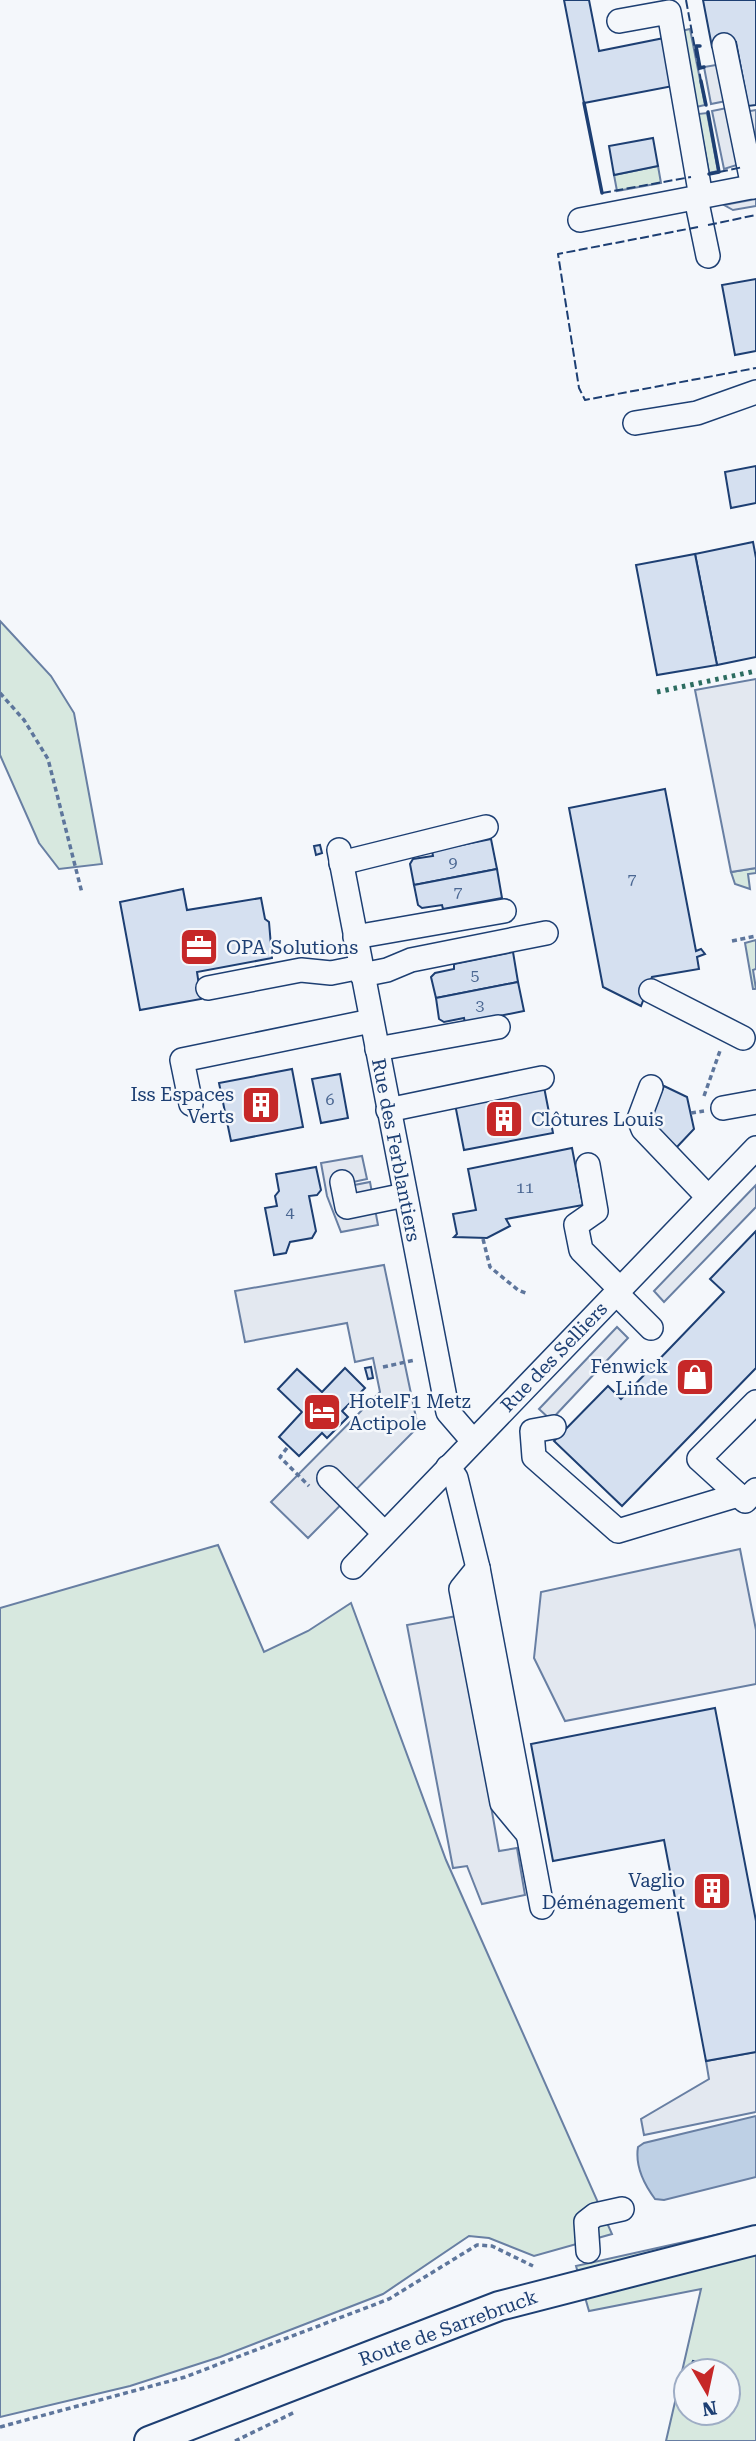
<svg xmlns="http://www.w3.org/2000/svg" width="756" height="2441" font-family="'Roboto Serif',serif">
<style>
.green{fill:#d7e8df;stroke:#687fa3;stroke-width:2;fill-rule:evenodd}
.parking{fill:#e3e8f0;stroke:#687fa3;stroke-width:2}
.water{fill:#bed0e5;stroke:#687fa3;stroke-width:2}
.building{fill:#d5e0f0;stroke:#1d3f73;stroke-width:2}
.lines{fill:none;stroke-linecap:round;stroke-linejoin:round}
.minor-casing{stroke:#1d3f73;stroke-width:26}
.major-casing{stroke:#1d3f73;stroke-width:32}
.path{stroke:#5e769c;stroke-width:3.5;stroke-dasharray:5 3.5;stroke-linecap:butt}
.minor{stroke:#f4f7fb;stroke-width:23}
.major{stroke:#f4f7fb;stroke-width:28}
.hedge{stroke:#2c6c60;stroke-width:5;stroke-dasharray:3.5 5;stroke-linecap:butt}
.fence{stroke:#1d3f73;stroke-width:2;stroke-dasharray:9 3.5;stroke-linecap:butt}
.wall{stroke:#1d3f73;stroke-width:3.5}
.labels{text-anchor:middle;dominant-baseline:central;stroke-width:5;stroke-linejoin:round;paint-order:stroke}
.number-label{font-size:16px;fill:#4b6792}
.poi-label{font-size:19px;fill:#1d3f73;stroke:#f4f7fb;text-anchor:start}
.street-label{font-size:19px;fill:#1d3f73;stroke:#f4f7fb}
</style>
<rect width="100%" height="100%" fill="#f4f7fb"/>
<!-- green -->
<g class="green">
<polygon points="690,29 705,105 696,107 681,31"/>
<polygon points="707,113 718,171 709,173 698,114"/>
<polygon points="658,166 661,183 617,191 614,175"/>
<polygon points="0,621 51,676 74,713 102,864 59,869 39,843 0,755"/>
<polygon points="756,868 756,873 748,874 750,889 735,884 731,872"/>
<polygon points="756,940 756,969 753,970 756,989 753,989 745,943"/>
<polygon points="218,1545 264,1652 308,1631 351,1603 446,1860 612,2234 534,2256 489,2238 469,2236 383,2294 220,2357 130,2386 0,2417 0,1608"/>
<path d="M756,2226V2441H666L701,2289L589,2311L576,2266ZM686,2371H728V2413H686Z"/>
</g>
<!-- parking -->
<g class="parking">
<polygon points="734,62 744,112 756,110 756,159 724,169 712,111 727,108 726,101 711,104 704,67"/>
<polygon points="756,199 756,206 733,210 724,205"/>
<polygon points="756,679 756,868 731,872 695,690"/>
<polygon points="362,1156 367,1179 353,1182 354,1185 370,1182 378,1225 341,1232 327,1196 321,1163"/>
<polygon points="756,1185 756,1207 664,1302 654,1291"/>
<polygon points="384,1265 418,1427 308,1538 271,1502 380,1392 373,1358 355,1362 347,1323 245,1342 235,1291"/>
<polygon points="617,1327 628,1338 551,1420 539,1409"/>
<polygon points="740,1549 756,1630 756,1684 565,1721 534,1658 541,1592"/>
<polygon points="457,1616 499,1851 517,1848 525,1895 482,1904 467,1866 453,1868 407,1625"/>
<polygon points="756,2052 756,2112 644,2135 641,2119 709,2079 706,2061"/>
</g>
<!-- water -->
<path class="water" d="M756,2116V2177L664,2200L655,2199C643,2183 635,2166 638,2147L644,2143Z"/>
<!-- building -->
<g class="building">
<polygon points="564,0 589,0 599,51 664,38 673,86 584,103"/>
<polygon points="703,0 756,0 756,105 748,106 736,42 712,47"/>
<polygon points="653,138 658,166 614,175 609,146"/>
<polygon points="756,279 756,351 735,355 722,285"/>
<polygon points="756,466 756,503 731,508 725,472"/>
<polygon points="753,542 756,558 756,657 717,665 695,554"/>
<polygon points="695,554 717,665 657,675 636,565"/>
<polygon points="665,789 696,951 701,949 705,954 697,957 699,969 652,977 641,1006 603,987 569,808"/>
<polygon points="491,839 497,869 414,885 410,864 413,859 433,856 432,851"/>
<polygon points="320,845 322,853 316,855 314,846"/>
<polygon points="497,869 502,898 443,909 442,905 422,908 418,905 414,885"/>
<polygon points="183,889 187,910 261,898 265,919 269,922 272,958 197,972 201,999 140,1010 120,902"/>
<polygon points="513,952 518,982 436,998 431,977 435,973 454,969 454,964"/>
<polygon points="518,982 524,1011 465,1023 464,1018 444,1022 439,1019 436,998"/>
<polygon points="292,1069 303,1127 231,1141 219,1083"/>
<polygon points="340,1074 348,1118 321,1123 312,1079"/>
<polygon points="664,1086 687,1097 694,1129 676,1148 648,1122"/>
<polygon points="544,1087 553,1133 464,1150 455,1104"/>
<polygon points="572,1148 583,1205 506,1219 510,1226 487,1238 454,1237 457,1234 453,1214 476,1210 468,1169"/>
<polygon points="316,1167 321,1190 317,1195 309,1196 316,1231 312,1238 290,1242 286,1253 274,1255 265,1208 277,1206 275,1196 279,1191 276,1174"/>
<polygon points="756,1231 756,1368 622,1506 554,1441 608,1386 621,1399 724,1292 710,1279"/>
<polygon points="371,1367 373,1378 368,1379 365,1368"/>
<polygon points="345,1368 365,1388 342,1411 348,1417 327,1438 322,1433 299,1456 279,1437 302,1412 278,1389 297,1369 322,1392"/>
<polygon points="715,1708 756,1921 756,2052 706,2061 664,1840 553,1861 531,1744"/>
<polygon points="693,2361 703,2365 700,2371 689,2369"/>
</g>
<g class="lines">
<!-- minor casing -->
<g class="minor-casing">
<g id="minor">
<polyline points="619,21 669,12 701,197"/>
<polyline points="724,45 753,187"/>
<polyline points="696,198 708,256"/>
<polyline points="580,220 756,186"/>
<polyline points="635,423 697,413 756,392"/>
<polyline points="339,850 446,1403 448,1412 473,1441"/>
<polyline points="341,863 486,827"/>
<polyline points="355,937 504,911"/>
<polyline points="362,975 387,970 411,960 546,933"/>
<polyline points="208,988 301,970 331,973 361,967"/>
<polyline points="651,991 743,1038"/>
<polyline points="377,1049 498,1027"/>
<polyline points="651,1087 639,1119 643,1129 708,1197"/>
<polyline points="191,1104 182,1060 371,1021"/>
<polyline points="723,1108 756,1102"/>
<polyline points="388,1110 542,1078"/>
<polyline points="588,1165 596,1211 576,1225 581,1250 620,1289"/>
<polyline points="342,1182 347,1207 405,1195"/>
<polyline points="616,1293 651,1328"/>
<polyline points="756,1402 699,1459 745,1501 756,1490"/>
<polyline points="554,1427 532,1431 534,1457 618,1531 738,1495"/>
<polyline points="448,1467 456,1478 478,1568 542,1907"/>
<polyline points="329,1478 384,1533"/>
<polyline points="353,1567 756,1148"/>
<polyline points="478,1568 461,1589 502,1803 527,1833"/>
<polyline points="588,2251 586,2222 595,2215 622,2209"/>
</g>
</g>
<!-- major casing -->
<g class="major-casing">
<polyline id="major" points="149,2441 499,2306 756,2240"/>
</g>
<!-- path -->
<g class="path">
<polyline points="0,693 24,720 48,759 82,893"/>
<polyline points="732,941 756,936"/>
<polyline points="704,1096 721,1048"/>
<polyline points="691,1113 704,1111"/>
<polyline points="483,1239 490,1267 518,1290 528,1294"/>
<polyline points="383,1367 415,1360"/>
<polyline points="287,1448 280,1457 309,1486"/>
<polyline points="0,2427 185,2377 389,2299 477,2245 492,2246 533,2266"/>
<polyline points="235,2441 295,2412"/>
</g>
<!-- minor -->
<use href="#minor" class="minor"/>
<!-- major -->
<use href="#major" class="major"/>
<!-- hedge -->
<polyline class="hedge" points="657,692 756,671"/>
<!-- fence -->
<g class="fence">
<polyline points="686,0 701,81"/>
<polyline points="719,172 743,167"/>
<polyline points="602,193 691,177"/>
<polyline points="708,225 756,215"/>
<polyline points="698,227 558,254 579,388 585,400 756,368"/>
</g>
<!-- wall -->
<g class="wall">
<polyline points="700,46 696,46 700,68 704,67"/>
<polyline points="701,81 706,105"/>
<polyline points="584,103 602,193"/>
<polyline points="708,112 719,172 709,174"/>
</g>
</g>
<!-- icons -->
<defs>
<g id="office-square" transform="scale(2.0125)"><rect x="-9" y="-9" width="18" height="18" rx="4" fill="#c62828" stroke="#f4f7fb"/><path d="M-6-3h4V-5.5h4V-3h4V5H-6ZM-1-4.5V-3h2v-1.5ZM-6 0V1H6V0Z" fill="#fff"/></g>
<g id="building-square" transform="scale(2.0125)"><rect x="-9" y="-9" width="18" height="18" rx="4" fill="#c62828" stroke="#f4f7fb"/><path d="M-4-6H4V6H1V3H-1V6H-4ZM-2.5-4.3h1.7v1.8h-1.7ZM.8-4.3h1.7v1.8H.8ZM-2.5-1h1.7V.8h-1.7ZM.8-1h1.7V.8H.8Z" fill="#fff"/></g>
<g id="shop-square" transform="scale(2.0125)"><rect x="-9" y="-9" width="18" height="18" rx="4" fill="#c62828" stroke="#f4f7fb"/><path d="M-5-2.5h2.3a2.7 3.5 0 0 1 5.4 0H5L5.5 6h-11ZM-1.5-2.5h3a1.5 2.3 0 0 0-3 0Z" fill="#fff"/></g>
<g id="hotel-square" transform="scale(2.0125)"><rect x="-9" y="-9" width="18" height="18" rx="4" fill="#c62828" stroke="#f4f7fb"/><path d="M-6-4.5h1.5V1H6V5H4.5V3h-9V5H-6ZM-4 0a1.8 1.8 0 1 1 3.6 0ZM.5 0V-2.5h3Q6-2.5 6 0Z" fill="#fff"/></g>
</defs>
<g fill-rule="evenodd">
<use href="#office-square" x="199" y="947"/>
<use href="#building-square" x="261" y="1105"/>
<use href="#building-square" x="504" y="1119"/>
<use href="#shop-square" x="695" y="1377"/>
<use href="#hotel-square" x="322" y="1412"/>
<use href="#building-square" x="712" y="1891"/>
</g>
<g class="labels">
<!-- number labels -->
<g class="number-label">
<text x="453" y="862">9</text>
<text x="632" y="878">7</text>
<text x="458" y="891">7</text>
<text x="475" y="975">5</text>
<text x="480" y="1005">3</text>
<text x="330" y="1099">6</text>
<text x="525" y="1187">11</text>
<text x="290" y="1212">4</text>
</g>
<!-- poi labels -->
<g class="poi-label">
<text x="226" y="947">OPA Solutions</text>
<text x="234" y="1094" text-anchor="end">Iss Espaces<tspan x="234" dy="22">Verts</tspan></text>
<text x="531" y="1119">Clôtures Louis</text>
<text x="668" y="1366" text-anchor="end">Fenwick<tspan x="668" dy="22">Linde</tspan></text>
<text x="349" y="1401">HotelF1 Metz<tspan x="349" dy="22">Actipole</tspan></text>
<text x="685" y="1880" text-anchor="end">Vaglio<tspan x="685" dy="22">Déménagement</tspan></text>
</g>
<!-- street labels -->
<g class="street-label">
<text transform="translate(396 1150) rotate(79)">Rue des Ferblantiers</text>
<text transform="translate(554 1357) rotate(-46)">Rue des Selliers</text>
<text transform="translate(448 2328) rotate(-20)">Route de Sarrebruck</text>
</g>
</g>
<!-- north arrow -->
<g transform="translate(707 2392) rotate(171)"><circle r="33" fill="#f4f7fb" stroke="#9eadc5" stroke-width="2"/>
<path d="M0-5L12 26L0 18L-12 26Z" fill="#c62828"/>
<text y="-10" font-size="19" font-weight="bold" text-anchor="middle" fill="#1d3f73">N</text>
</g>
</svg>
